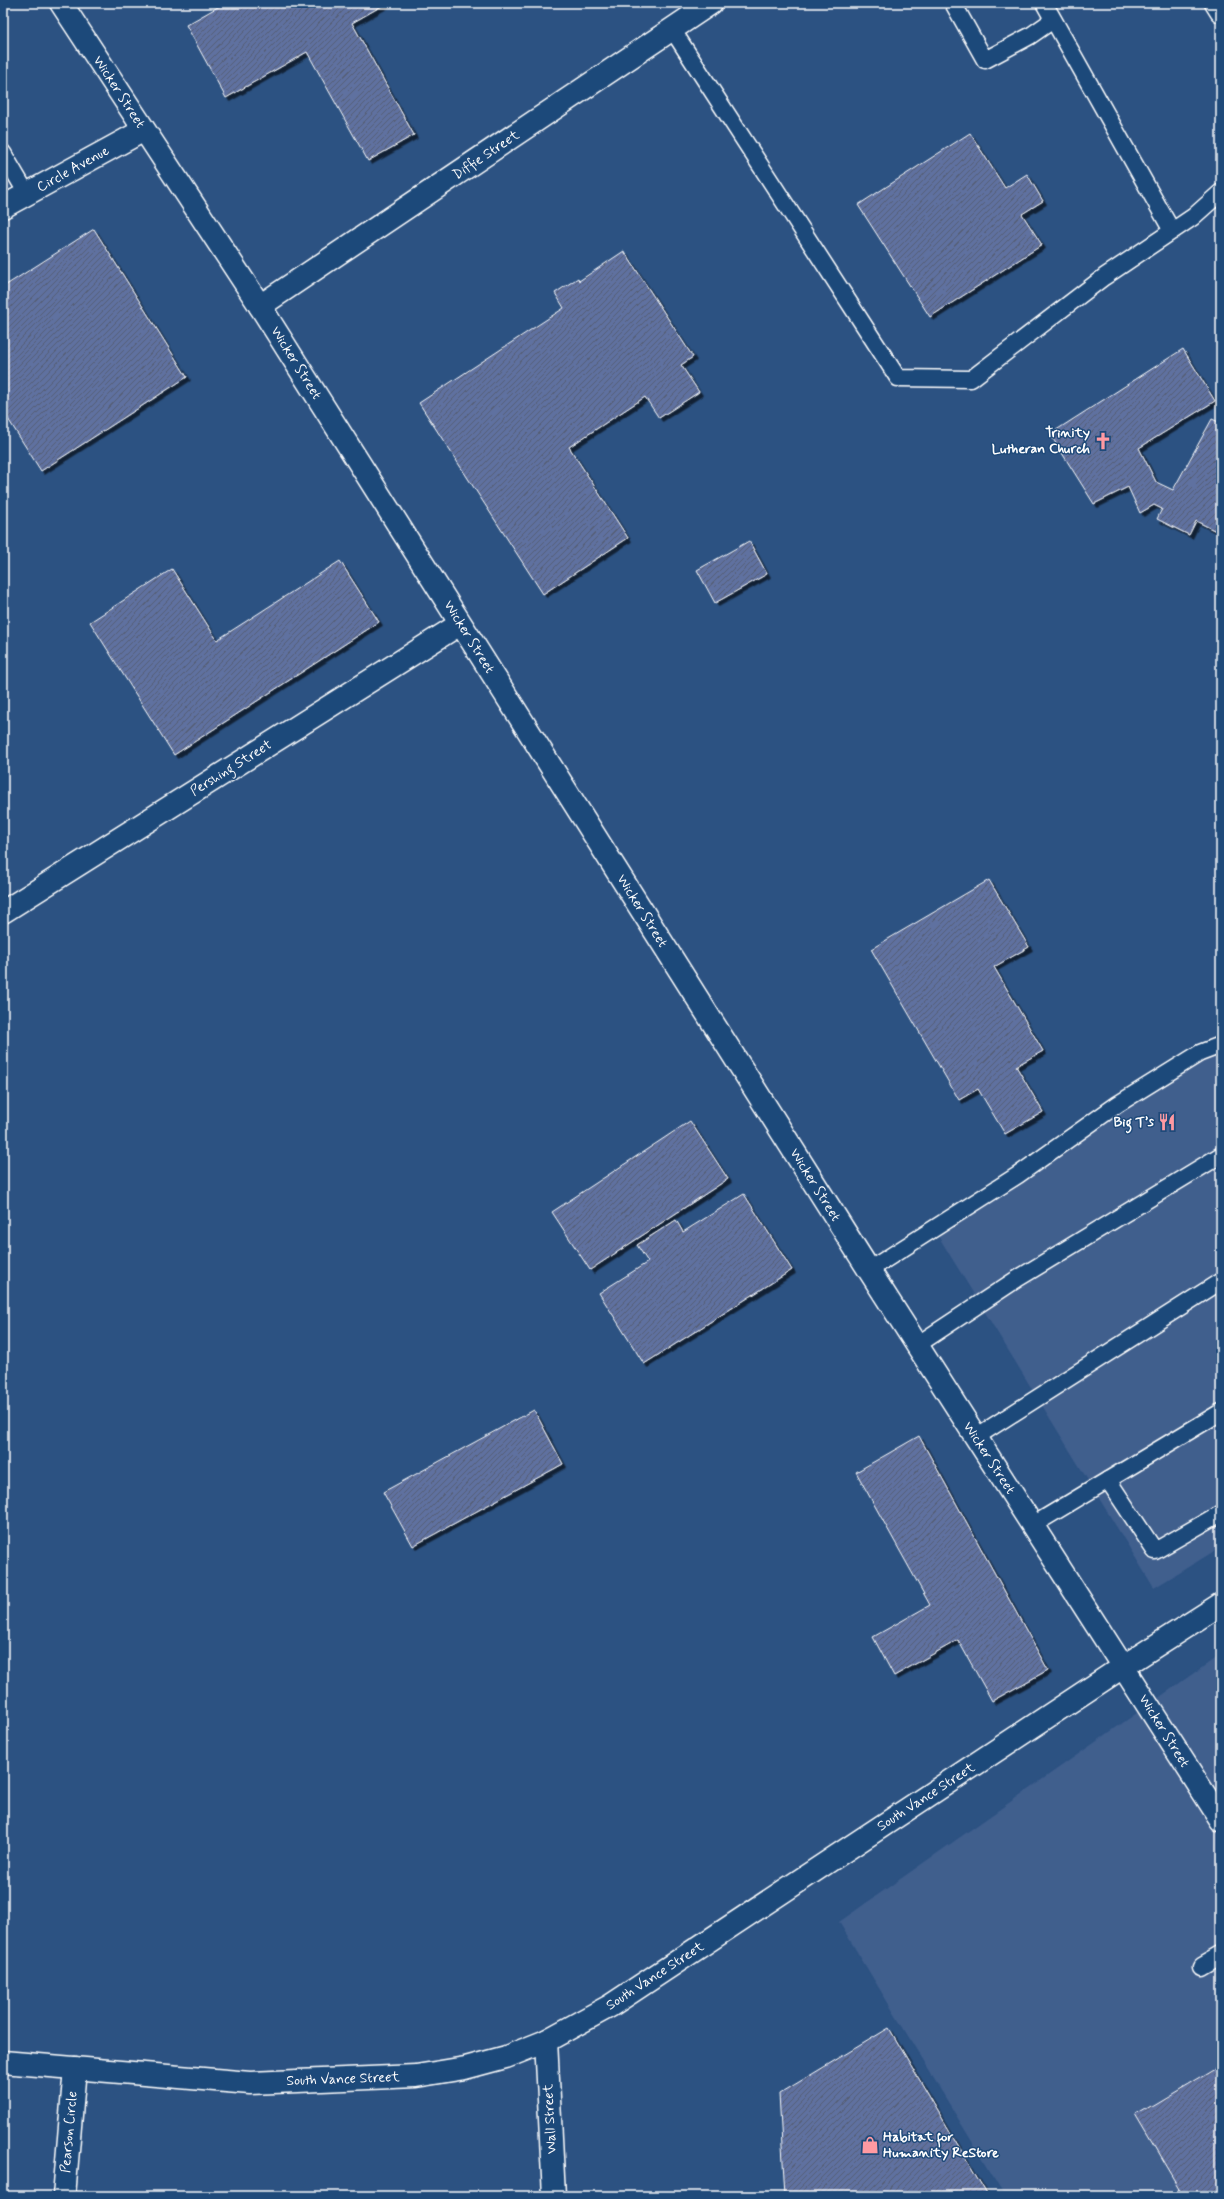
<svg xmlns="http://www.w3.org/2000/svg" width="1224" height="2199" font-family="Mynerve,sans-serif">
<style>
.built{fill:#3f5e8d}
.building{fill:url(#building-hatch);stroke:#fff;filter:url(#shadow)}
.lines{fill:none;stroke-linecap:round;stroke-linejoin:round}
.lane-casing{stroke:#fff;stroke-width:19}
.street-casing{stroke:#fff;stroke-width:25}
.primary-casing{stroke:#fff;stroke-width:25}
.lane{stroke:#1f4a7a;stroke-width:16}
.street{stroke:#1f4a7a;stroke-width:22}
.primary{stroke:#1f4a7a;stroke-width:22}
.labels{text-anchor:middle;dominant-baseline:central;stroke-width:3;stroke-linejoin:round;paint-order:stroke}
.street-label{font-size:14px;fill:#fff;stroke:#1f4a7a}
.poi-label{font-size:14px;font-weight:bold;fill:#fff;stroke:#1f4a7a;text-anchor:end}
</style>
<defs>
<pattern id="building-hatch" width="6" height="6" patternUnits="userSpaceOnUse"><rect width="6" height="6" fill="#5f71a0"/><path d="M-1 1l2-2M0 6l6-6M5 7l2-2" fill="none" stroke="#555d72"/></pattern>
<filter id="shadow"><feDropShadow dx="3.5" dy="3.5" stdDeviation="0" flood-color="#0009"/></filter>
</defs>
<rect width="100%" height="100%" fill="#2c5282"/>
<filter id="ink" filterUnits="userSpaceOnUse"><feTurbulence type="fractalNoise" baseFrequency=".025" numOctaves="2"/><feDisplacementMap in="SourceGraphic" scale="8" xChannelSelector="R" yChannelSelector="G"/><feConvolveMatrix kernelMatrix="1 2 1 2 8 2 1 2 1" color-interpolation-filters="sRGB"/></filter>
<g filter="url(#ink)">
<!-- built -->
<g class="built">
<polygon points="1221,1040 1221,1547 1154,1588 929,1221"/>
<polygon points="1221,1654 1221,2196 1005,2196 839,1922"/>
</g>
<!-- building -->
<g class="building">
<polygon points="225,3 387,3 352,23 414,135 368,161 307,52 226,98 186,25"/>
<polygon points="970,133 1005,188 1027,174 1043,201 1022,214 1042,245 930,317 858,205"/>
<polygon points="94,229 187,377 41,471 3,411 3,287"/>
<polygon points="624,251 693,357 681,365 699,392 659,418 645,397 569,447 628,538 543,594 419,403 564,308 555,293 578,278 579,281"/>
<polygon points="1183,349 1215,401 1139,448 1156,482 1173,490 1212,419 1221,423 1221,527 1218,532 1196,521 1189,535 1157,519 1162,509 1154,505 1140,513 1128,487 1094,504 1050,434"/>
<polygon points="749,541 767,574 715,603 697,570"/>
<polygon points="340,561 379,622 174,755 90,622 172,569 217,640"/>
<polygon points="989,880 1029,947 994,967 1043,1051 1016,1066 1043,1112 1005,1134 978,1089 959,1100 871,949"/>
<polygon points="690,1121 728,1179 590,1270 552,1212"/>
<polygon points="744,1194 792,1270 644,1364 599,1293 648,1262 637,1245 676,1220 683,1232"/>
<polygon points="534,1410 563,1464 413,1546 383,1492"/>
<polygon points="919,1436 1048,1670 992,1701 958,1640 894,1676 873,1637 930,1605 856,1472"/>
<polygon points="889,2028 988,2196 785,2196 779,2094"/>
<polygon points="1215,2068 1221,2078 1221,2196 1184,2196 1136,2115"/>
</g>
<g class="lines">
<!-- lane casing -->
<g class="lane-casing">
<g id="lane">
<polyline points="953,3 985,60 1030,36 1053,20"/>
<polyline points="1044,3 1172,231"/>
<polyline points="672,29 898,378 971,379 1104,277 1193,217 1221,192"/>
<polyline points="3,153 27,194"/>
<polyline points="869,1270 1018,1175 1118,1104 1200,1053 1221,1045"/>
<polyline points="917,1345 1017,1279 1221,1155"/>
<polyline points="976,1437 1221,1281"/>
<polyline points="1108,1480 1155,1551 1221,1513"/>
<polyline points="1033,1525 1221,1412"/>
<polyline points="1202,1966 1221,1955"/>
</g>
</g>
<!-- street casing -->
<g class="street-casing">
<g id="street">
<polyline points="61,3 260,306 869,1270 1221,1820"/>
<polyline points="3,207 144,130"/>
<polyline points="260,306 711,3"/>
<polyline points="3,912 460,624"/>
<polyline points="546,2041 554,2196"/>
<polyline points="3,2062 250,2083 416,2076 465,2068 506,2057 546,2041 610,2006 1124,1666 1221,1604"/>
<polyline points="64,2196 75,2068"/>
</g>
</g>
<!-- primary casing -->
<g class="primary-casing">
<polyline id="primary" points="1216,3 1221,11"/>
</g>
<!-- lane -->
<use href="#lane" class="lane"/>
<!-- street -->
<use href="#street" class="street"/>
<!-- primary -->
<use href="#primary" class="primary"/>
</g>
</g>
<!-- icons -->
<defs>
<g id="church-bare" transform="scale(1.38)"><path d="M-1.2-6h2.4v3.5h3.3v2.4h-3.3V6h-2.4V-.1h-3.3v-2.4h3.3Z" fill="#ff9aa2" stroke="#1f4a7a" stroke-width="2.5" paint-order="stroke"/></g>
<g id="restaurant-bare" transform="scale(1.38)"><path d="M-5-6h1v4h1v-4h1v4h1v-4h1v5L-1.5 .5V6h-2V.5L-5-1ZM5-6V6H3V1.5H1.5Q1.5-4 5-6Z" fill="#ff9aa2" stroke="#1f4a7a" stroke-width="2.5" paint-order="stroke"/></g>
<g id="shop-bare" transform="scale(1.38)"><path d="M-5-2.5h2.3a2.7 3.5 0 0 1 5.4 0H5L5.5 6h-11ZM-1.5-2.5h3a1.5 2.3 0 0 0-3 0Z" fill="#ff9aa2" stroke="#1f4a7a" stroke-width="2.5" paint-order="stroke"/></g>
</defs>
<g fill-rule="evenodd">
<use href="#church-bare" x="1103" y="441"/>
<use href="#restaurant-bare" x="1167" y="1122"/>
<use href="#shop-bare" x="870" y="2145"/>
</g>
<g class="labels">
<!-- street labels -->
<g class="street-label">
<text transform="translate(119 92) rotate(57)">Wicker Street</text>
<text transform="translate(486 155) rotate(-34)">Diffie Street</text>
<text transform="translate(73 169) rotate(-29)">Circle Avenue</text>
<text transform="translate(296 363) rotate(58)">Wicker Street</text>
<text transform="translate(469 637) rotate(58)">Wicker Street</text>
<text transform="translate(231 768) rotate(-32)">Pershing Street</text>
<text transform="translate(642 911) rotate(58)">Wicker Street</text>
<text transform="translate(815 1185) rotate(58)">Wicker Street</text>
<text transform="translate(989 1458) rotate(57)">Wicker Street</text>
<text transform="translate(1164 1731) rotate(58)">Wicker Street</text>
<text transform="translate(926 1797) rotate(-33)">South Vance Street</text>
<text transform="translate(655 1976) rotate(-33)">South Vance Street</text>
<text transform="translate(343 2079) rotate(-2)">South Vance Street</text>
<text transform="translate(550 2119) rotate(-93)">Wall Street</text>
<text transform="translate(69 2132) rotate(-85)">Pearson Circle</text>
</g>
<!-- poi labels -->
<g class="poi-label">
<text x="1090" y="433">Trinity<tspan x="1090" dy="16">Lutheran Church</tspan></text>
<text x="1154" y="1122">Big T’s</text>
<text x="883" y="2137" text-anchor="start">Habitat for<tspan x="883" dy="16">Humanity ReStore</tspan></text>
</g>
</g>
<!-- margin -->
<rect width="1224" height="2199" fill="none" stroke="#1f4a7a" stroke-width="16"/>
<rect x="8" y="8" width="1208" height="2183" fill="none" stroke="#fff" stroke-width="1.5" filter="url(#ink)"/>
</svg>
